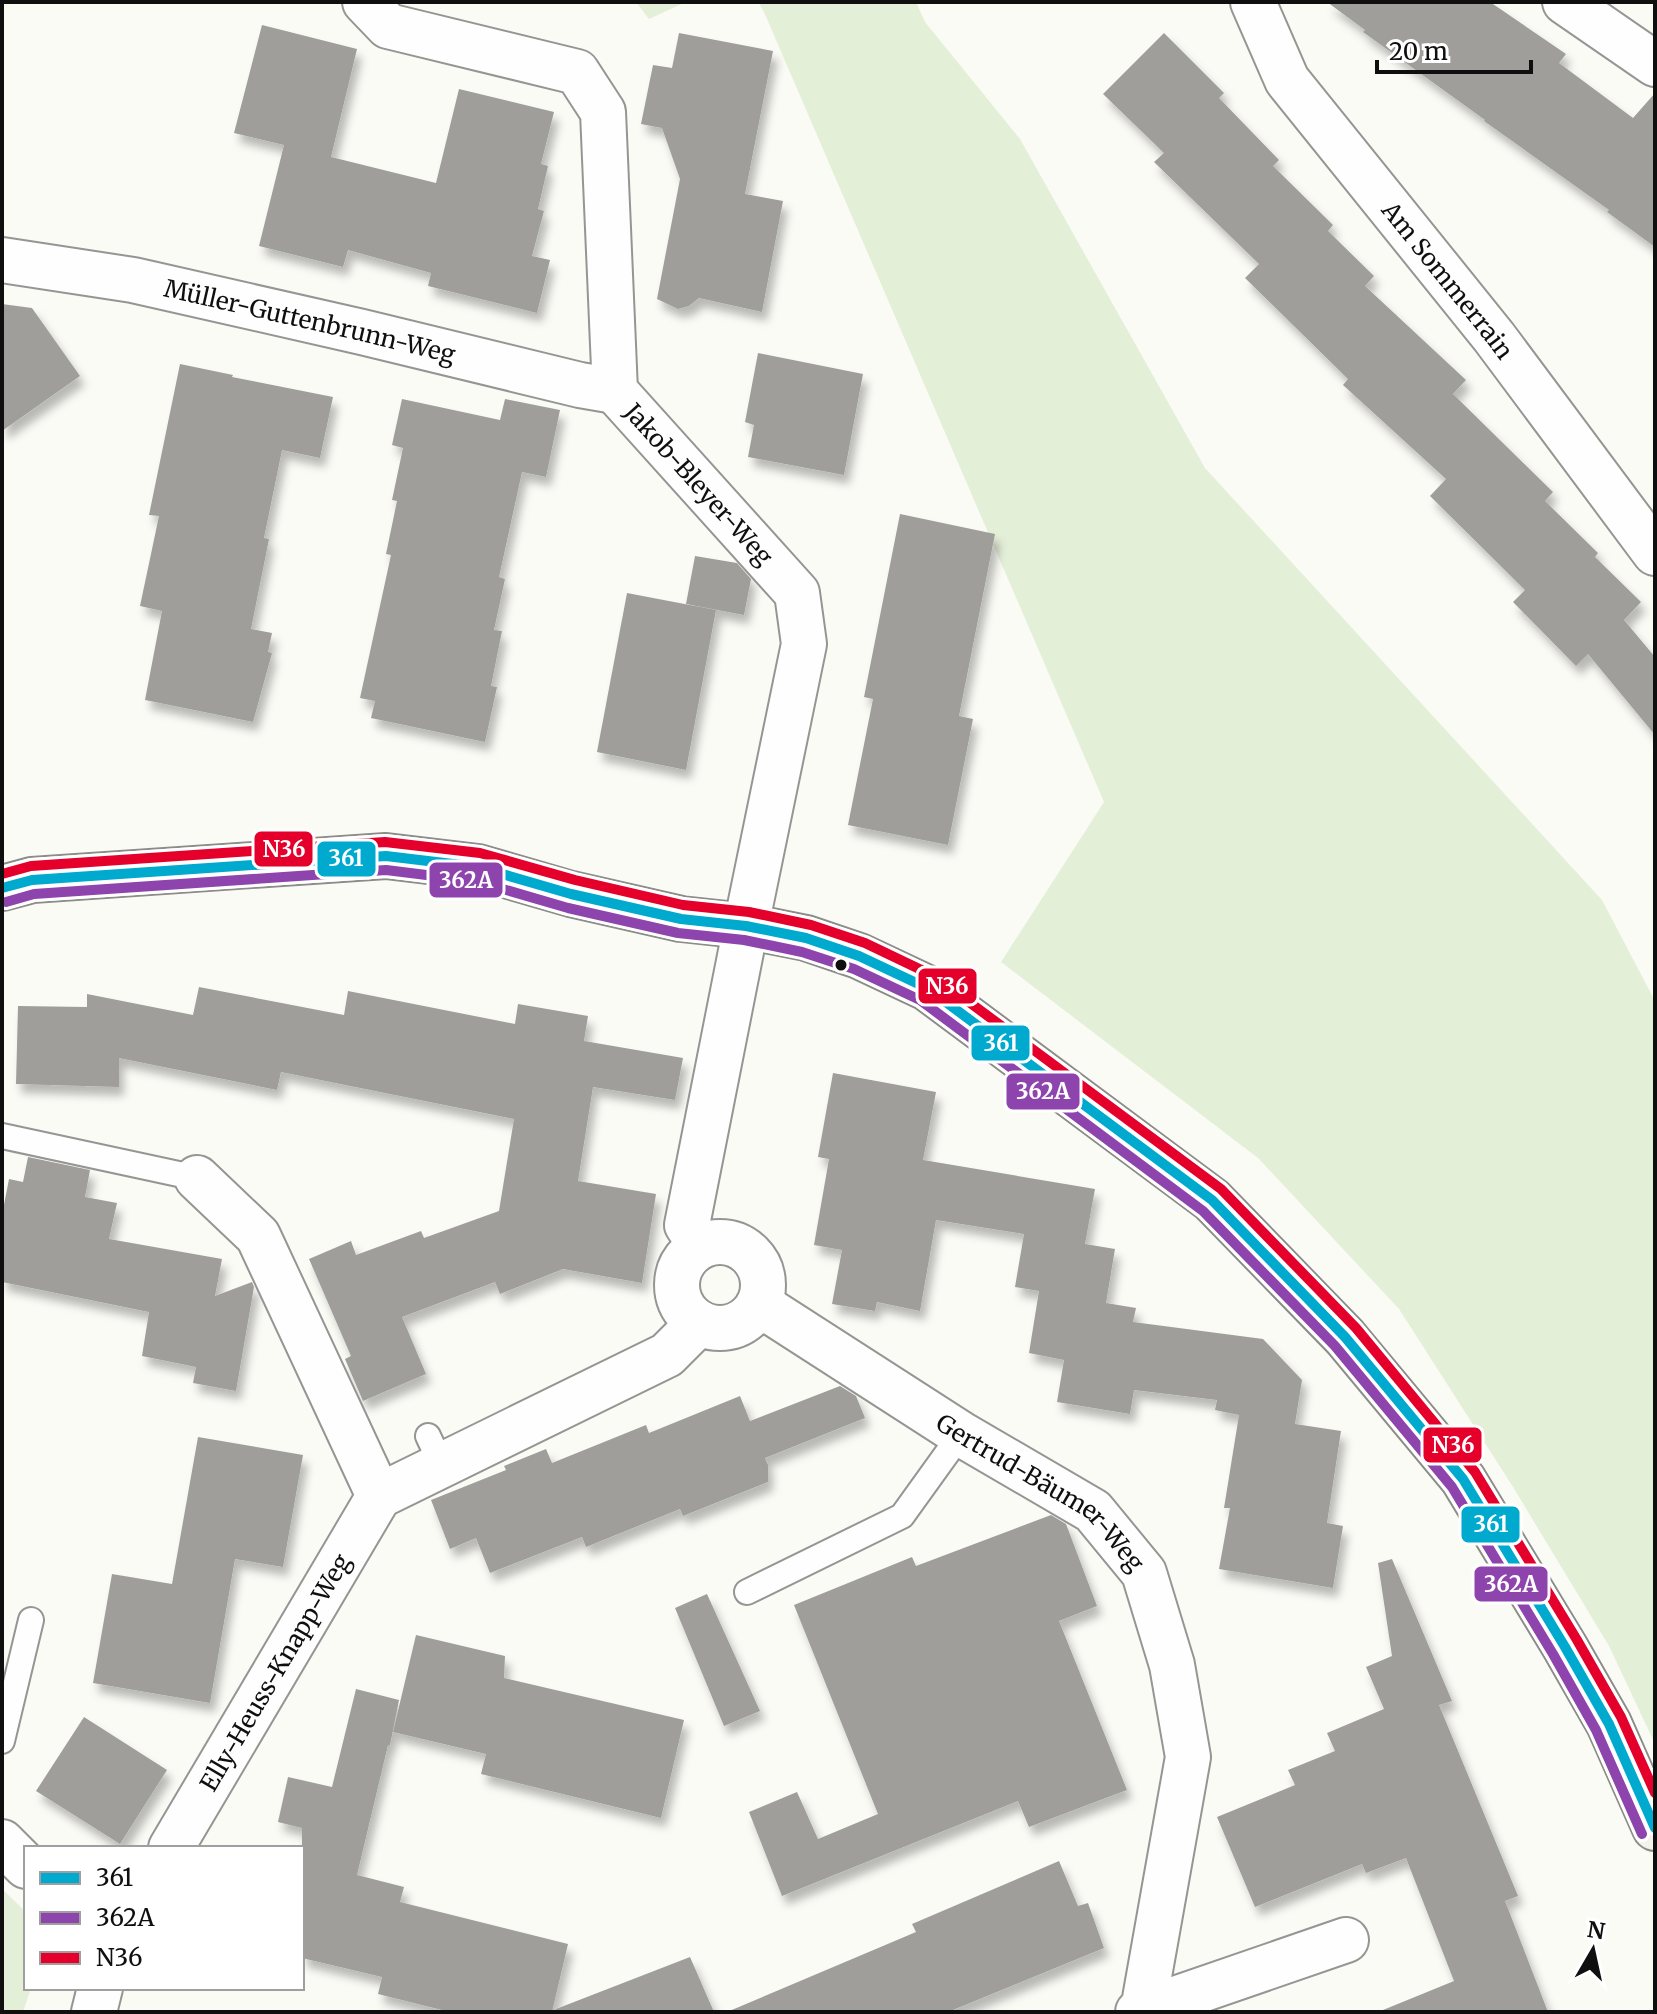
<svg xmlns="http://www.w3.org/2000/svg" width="1657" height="2014" font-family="Merriweather,serif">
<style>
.green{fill:#e4efd8}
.building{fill:#9f9e9b;filter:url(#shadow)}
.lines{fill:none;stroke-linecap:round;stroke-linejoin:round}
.lane-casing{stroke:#959593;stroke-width:28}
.street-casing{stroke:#959593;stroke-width:48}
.secondary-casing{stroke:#8c8c8a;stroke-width:48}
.lane{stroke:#fefefe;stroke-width:24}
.street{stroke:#fefefe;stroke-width:44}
.secondary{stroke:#f4f3eb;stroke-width:44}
.bus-1-casing{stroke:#fff;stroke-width:16}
.bus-2-casing{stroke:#fff;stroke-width:16}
.bus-3-casing{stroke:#fff;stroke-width:16}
.bus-1{stroke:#00a9ce;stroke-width:10}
.bus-2{stroke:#8e44ad;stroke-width:10}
.bus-3{stroke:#e4002b;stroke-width:10}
.bus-dot{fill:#0f0f0f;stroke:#fff;stroke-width:3}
.labels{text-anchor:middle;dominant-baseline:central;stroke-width:8;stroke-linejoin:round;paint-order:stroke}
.street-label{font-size:24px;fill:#0f0f0f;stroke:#fff}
.line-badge{stroke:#fff;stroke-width:3}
.badge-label{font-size:22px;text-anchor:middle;font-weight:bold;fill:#fff}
</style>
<defs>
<filter id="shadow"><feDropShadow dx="5" dy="9" stdDeviation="4" flood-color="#0004"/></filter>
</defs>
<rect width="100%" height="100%" fill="#fbfbf6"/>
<!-- green -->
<g class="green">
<polygon points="636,2 686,2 649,19"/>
<polygon points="758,2 916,2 925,22 1020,139 1205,468 1602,900 1655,1001 1655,1744 1609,1646 1513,1487 1399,1309 1258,1158 1001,962 1104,802 764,12"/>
<polygon points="2,1889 26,1912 26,1988 31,1988 23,2012 2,2012"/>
</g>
<!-- building -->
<g class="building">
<polygon points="1327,2 1490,2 1566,54 1559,63 1633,118 1655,93 1655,247 1607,212 1609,210 1484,121 1485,120 1363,32 1365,30"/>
<polygon points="262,25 357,49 331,157 436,183 459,89 554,112 541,164 548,166 538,209 544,211 532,256 550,260 537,313 428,286 431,273 348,250 343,267 259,246 284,145 234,133"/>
<polygon points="679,33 773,51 745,194 783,201 762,312 699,298 689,306 678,309 657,299 680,179 662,128 641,124 653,65 672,68"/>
<polygon points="1164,33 1224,93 1219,98 1279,160 1273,166 1333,225 1328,231 1374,276 1365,286 1466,380 1453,394 1553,492 1545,501 1598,553 1595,557 1641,602 1624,620 1655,657 1655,735 1588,654 1576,666 1513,602 1525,590 1430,496 1446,479 1343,385 1348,379 1245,278 1259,264 1154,162 1164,153 1103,94"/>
<polygon points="2,304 32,308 80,376 2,431"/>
<polygon points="758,353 863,374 844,475 748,457 754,425 745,422"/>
<polygon points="180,364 233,375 232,377 333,397 320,458 282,450 264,538 269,539 251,629 272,633 268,652 272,653 253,722 145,700 162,611 140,606 159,516 149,515"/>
<polygon points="402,399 500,420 505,399 560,410 546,477 522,472 499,577 505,579 494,630 502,631 491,686 497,687 485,742 371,718 375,701 360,698 391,555 386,554 397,501 392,500 403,448 392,445"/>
<polygon points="900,514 995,534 959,716 973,719 948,845 848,825 873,699 864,697"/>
<polygon points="695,556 737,563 751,579 744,615 686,604"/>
<polygon points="627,593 716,610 686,770 597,752"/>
<polygon points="199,987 344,1015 348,991 515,1024 518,1004 588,1016 584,1041 683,1058 675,1100 593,1087 578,1181 656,1194 642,1283 563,1269 500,1294 495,1282 402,1317 426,1374 363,1401 345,1359 351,1356 309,1259 351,1241 356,1255 421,1231 424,1238 499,1211 514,1119 281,1072 277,1090 119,1058 119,1087 16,1084 18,1006 87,1007 87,994 193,1015"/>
<polygon points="833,1073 936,1092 923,1160 1095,1189 1085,1244 1115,1249 1106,1303 1136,1308 1133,1322 1263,1339 1302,1380 1295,1424 1341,1431 1327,1523 1343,1526 1333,1588 1219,1569 1230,1508 1224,1508 1239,1415 1215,1410 1217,1400 1134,1390 1130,1414 1057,1402 1064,1360 1029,1353 1039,1291 1015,1287 1024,1234 936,1220 920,1311 877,1302 875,1311 832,1304 842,1250 814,1245 829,1159 818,1157"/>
<polygon points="28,1157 90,1170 85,1197 117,1203 109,1239 222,1259 215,1296 252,1282 254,1287 236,1391 193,1383 196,1367 142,1356 149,1312 2,1282 2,1215 9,1179 23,1182"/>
<polygon points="840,1386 856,1396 865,1418 765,1458 768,1465 768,1482 683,1516 680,1509 586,1547 582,1537 490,1573 476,1538 450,1549 431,1500 506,1470 504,1466 546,1449 552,1463 646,1425 649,1433 740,1396 750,1421"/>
<polygon points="198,1437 303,1455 283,1567 235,1559 210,1703 93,1683 112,1574 172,1584"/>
<polygon points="1051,1515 1066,1524 1097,1606 1059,1621 1127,1790 1029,1827 1018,1801 782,1896 749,1812 797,1792 818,1839 878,1814 794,1605 912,1557 916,1566"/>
<polygon points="1392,1559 1452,1701 1439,1705 1518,1896 1505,1901 1548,2012 1383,2012 1383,2010 1454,1981 1406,1858 1366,1873 1362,1864 1255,1907 1217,1817 1295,1785 1288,1770 1335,1751 1327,1733 1384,1709 1366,1667 1392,1656 1378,1563"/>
<polygon points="707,1594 760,1711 724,1726 675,1608"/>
<polygon points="416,1635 505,1656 504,1678 684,1720 661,1818 481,1774 486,1754 393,1732"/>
<polygon points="356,1689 399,1700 390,1745 388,1745 357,1875 404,1887 400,1902 568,1944 552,2012 450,2012 378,1994 382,1977 302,1958 302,1828 278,1822 288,1777 332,1787"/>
<polygon points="84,1717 167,1770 120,1844 36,1791"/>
<polygon points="1059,1861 1078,1906 1088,1903 1104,1948 948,2012 727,2012 916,1932 912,1924"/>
<polygon points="690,1957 714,2012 556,2012 556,2009"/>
</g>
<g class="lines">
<!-- lane casing -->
<g class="lane-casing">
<g id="lane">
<polyline points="2,1136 197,1178"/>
<polyline points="428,1436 442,1466"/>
<polyline points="747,1592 902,1516 961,1434"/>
<polyline points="2,1741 31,1620"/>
</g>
</g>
<!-- street casing -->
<g class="street-casing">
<g id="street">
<path id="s1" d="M365,2L388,26L577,72L603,112L615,391L797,593L804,644L746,926L687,1225L701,1246"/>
<path id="s2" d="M1253,2L1287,80L1494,337L1655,553"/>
<polyline points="1565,2 1655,64"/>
<path id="s3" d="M2,260L133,280L362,332L580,385L615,391"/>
<polyline points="197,1178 258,1236 379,1496"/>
<circle cx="720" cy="1285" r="43"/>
<path id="s4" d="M759,1304L961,1434L1093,1511L1144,1573L1172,1665L1188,1757L1143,2010L1138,2012"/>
<polyline points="2,1842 26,1866"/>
<path id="s5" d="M171,1848L379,1496L667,1355L699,1323"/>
<polyline points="1143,2010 1346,1940"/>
<polyline points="94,2012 100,1988"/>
</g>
</g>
<!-- secondary casing -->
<g class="secondary-casing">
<polyline id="secondary" points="2,888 32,880 386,856 478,867 571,894 681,919 746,926 806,938 859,956 927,988 1212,1200 1345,1337 1463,1479 1565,1647 1609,1724 1655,1828"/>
</g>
<!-- lane -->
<use href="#lane" class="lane"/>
<!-- street -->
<use href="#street" class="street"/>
<!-- secondary -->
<use href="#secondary" class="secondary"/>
<!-- bus-1 casing -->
<g class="bus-1-casing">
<polyline id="bus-1" points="2,888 32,880 386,856 478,867 571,894 681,919 746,926 806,938 859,956 927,988 1212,1200 1345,1337 1463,1479 1565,1647 1609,1724 1655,1828"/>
</g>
<!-- bus-2 casing -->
<g class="bus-2-casing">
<polyline id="bus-2" points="6,902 34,894 386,870 475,881 568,908 678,933 744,940 802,952 854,969 920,1000 1203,1211 1335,1346 1452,1487 1553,1654 1596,1730 1642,1834"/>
</g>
<!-- bus-3 casing -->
<g class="bus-3-casing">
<polyline id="bus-3" points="2,874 31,866 385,842 480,853 575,880 683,905 749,912 811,925 865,943 934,976 1221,1189 1356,1328 1475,1472 1577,1640 1621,1717 1655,1793"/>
</g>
<!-- bus-1 -->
<use href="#bus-1" class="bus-1"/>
<!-- bus-2 -->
<use href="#bus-2" class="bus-2"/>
<!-- bus-3 -->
<use href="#bus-3" class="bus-3"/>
</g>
<!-- markers -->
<circle class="bus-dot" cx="841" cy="965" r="7"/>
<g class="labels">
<!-- street labels -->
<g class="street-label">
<text stroke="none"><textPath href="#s2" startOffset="342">Am Sommerrain</textPath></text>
<text stroke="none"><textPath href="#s3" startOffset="314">Müller-Guttenbrunn-Weg</textPath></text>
<text stroke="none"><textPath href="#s1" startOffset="680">Jakob-Bleyer-Weg</textPath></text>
<text stroke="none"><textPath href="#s4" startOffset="340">Gertrud-Bäumer-Weg</textPath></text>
<text stroke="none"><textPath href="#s5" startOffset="204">Elly-Heuss-Knapp-Weg</textPath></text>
</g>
</g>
<g class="line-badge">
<rect x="253" y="830" width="61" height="38" rx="8" fill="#e4002b"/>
<rect x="316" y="840" width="61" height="38" rx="8" fill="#00a9ce"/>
<rect x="428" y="861" width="76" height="38" rx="8" fill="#8e44ad"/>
<rect x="917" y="967" width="61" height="38" rx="8" fill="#e4002b"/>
<rect x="970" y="1024" width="61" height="38" rx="8" fill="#00a9ce"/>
<rect x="1005" y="1072" width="76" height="39" rx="8" fill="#8e44ad"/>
<rect x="1422" y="1426" width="61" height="38" rx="8" fill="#e4002b"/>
<rect x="1460" y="1505" width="61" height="39" rx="8" fill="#00a9ce"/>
<rect x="1473" y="1565" width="76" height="38" rx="8" fill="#8e44ad"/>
</g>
<g class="badge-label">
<text x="284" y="857">N36</text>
<text x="346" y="866">361</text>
<text x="466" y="888">362A</text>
<text x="947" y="994">N36</text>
<text x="1001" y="1051">361</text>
<text x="1043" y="1099">362A</text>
<text x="1453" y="1453">N36</text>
<text x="1491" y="1532">361</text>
<text x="1511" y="1592">362A</text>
</g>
<!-- border -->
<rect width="1657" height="2014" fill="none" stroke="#0f0f0f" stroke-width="8"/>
<!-- legend -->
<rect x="24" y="1846" width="280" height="144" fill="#ffffff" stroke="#9f9f9f" stroke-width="2"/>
<rect x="40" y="1872" width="40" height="12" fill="#00a9ce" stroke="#9f9f9f" stroke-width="2"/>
<text x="96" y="1886" font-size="24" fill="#0f0f0f">361</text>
<rect x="40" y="1912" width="40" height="12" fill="#8e44ad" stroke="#9f9f9f" stroke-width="2"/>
<text x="96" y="1926" font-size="24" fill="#0f0f0f">362A</text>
<rect x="40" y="1952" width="40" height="12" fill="#e4002b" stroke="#9f9f9f" stroke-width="2"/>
<text x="96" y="1966" font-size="24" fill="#0f0f0f">N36</text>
<!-- north arrow -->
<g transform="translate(1593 1950) rotate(9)" stroke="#ffffff" stroke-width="6" paint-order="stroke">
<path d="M0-6L14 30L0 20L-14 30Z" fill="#0f0f0f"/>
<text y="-12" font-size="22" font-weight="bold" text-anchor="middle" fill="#0f0f0f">N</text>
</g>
<!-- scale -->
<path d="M1377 60v12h154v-12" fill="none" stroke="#0f0f0f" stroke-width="4"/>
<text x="1389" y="60" font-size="24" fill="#0f0f0f" stroke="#ffffff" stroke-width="6" paint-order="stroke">20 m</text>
</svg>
